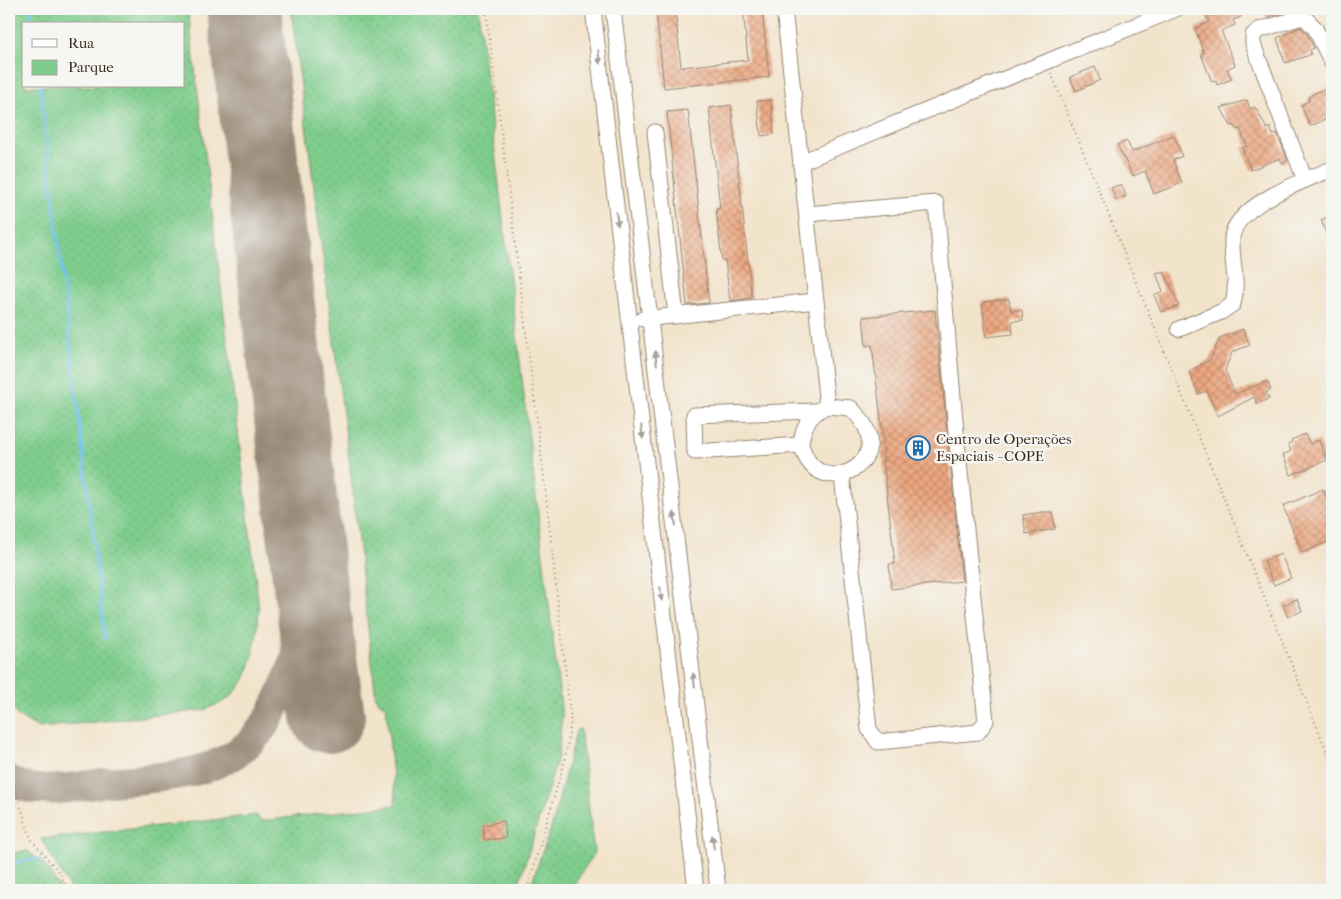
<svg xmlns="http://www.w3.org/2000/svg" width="1341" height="899" font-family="'IM FELL French Canon',serif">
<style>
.green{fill:url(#green-dots);stroke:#5d7c56;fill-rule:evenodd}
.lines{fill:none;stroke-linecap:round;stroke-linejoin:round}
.stream{stroke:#73c2ee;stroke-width:3}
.taxiway{stroke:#968674;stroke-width:30}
.runway{stroke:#968674;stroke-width:74}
.building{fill:url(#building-cross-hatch)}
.minor-casing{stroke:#968674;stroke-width:17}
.path{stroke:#968674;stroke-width:2;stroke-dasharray:1 4;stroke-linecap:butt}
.minor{stroke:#fff;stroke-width:15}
.oneway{fill:#a79f9a}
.labels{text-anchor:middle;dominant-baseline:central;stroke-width:4.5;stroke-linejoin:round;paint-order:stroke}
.poi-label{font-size:15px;fill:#3b2a1e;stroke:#f6f6f2;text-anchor:start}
</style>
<defs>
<pattern id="green-dots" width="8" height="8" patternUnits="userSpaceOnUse" patternTransform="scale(1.25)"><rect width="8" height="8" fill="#7fcd8d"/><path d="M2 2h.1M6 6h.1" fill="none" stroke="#6fb079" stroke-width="1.8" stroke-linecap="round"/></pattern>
<pattern id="building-cross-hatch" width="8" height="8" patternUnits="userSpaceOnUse" patternTransform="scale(1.25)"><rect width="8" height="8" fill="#eda780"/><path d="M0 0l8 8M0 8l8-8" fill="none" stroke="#c18868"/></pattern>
</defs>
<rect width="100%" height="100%" fill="#f6f6f2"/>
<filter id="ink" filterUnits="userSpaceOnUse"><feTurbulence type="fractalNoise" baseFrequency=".02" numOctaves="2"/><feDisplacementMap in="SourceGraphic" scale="10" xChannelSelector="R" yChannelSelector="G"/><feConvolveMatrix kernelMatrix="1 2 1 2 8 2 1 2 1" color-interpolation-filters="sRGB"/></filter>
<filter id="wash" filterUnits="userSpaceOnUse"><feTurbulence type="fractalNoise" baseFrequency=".0096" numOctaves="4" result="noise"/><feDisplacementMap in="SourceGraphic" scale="20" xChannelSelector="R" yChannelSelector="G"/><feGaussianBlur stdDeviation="1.12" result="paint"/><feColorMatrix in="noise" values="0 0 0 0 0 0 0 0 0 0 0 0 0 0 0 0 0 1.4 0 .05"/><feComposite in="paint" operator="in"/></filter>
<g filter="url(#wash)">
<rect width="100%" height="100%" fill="#f2e3cb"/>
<!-- green -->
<g class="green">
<path d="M9,9H188L259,609C257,638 253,678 229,698C223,703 212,706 205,710L39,728L18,716L9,705ZM24,24H184V86H24Z"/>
<polygon points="291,9 478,9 562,715 558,757 517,890 71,890 41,839 257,815 260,821 396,805 386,708 376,699 349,460"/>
<polygon points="580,728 594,853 571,890 529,890 554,819 576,731"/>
<polygon points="28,851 45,865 61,890 9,890 9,853"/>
</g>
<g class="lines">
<!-- stream -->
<g class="stream">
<polyline points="31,9 32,24"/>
<polyline points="40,86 105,638"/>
<polyline points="9,863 40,859"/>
</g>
<!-- taxiway -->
<path class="taxiway" d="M9,780C36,797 72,787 102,783C151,777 215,779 252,740C269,723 279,699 288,678C300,650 310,624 311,594"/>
<!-- runway -->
<polyline class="runway" points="244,9 311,594 328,716"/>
</g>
<g id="blocks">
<!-- building -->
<g class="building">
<polygon points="656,9 675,9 681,67 748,60 743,9 762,9 769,77 664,88"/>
<polygon points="1215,9 1216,12 1223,9 1238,9 1241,17 1233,20 1235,25 1221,31 1235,65 1227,69 1232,79 1217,85 1216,81 1212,82 1201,54 1204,53 1195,29 1209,22 1205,13"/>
<polygon points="1264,9 1298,9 1268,17"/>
<polygon points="1300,27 1307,34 1314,48 1310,50 1311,54 1307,56 1285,63 1277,38"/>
<polygon points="1095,67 1100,80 1076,91 1070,77"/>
<polygon points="1329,87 1332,99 1327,102 1332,117 1310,126 1301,105 1309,101 1308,98 1313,94"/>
<polygon points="771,100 774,134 761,136 757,101"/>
<polygon points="1247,100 1250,109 1255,107 1267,129 1270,127 1273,135 1277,133 1288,161 1282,163 1280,158 1251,170 1242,148 1247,146 1240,128 1237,130 1234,125 1231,126 1221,108"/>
<polygon points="731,105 752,298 730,301 725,260 722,261 716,209 720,208 709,108"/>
<polygon points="688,110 709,303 687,305 667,112"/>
<polygon points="1174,135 1182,156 1173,160 1182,183 1154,194 1145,171 1133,176 1117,145 1127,141 1132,152"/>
<polygon points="1121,184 1126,196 1116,200 1111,188"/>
<polygon points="1332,215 1332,247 1321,220"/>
<polygon points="1164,271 1179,306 1161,312 1154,295 1163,291 1156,273"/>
<polygon points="1009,299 1011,311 1022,310 1023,320 1012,321 1013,334 986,337 982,302"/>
<polygon points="935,310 962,581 891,589 889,564 895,564 883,459 883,436 872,345 866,346 863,317"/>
<polygon points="1243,329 1250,345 1232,352 1225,370 1235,394 1267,381 1271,390 1266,392 1269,399 1257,404 1254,397 1218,416 1207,391 1198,394 1189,371 1210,360 1220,338"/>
<polygon points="1305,434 1310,444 1319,440 1327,460 1291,475 1283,455 1291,451 1288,444 1292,442 1291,440"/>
<polygon points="1323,489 1332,510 1332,540 1302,553 1283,506"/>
<polygon points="1043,512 1053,512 1055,529 1026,534 1023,515"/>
<polygon points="1281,554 1291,578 1274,585 1264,561"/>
<polygon points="1297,599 1302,611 1288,617 1283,605"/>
<polygon points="504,821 506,838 484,840 483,825"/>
</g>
</g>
</g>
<g filter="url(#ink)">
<use href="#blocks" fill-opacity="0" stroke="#968674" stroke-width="1"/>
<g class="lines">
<!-- minor casing -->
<g class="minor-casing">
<g id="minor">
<polyline points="593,9 696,890"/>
<polyline points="613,9 718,890"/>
<polyline points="655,132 676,316"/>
<polyline points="801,162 1176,9"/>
<polyline points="1305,180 1253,44 1253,35 1259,30 1299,18 1305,18 1315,28 1332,63"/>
<polyline points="807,214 936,203 957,443 986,721 978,732 878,742 869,729 842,475"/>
<polyline points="816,301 827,406"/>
<polyline points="643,319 816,301 784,9"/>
<path d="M1179,329L1221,312L1233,304C1239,282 1231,261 1232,239C1233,205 1306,180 1332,169"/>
<path d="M827,406L851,408C856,414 862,420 865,426C886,467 823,496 805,455C802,448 800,445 802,437C805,422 813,412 827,406Z"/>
<polyline points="800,445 695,452 694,415 815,411"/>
</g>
</g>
<!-- path -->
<g class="path">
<polyline points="486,9 543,469 571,722 565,759 527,890"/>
<polyline points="1051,73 1332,764"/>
<polyline points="13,783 31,839 58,871 69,890"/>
</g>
<!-- minor -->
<use href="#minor" class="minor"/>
</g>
<!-- one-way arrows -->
<defs><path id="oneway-solid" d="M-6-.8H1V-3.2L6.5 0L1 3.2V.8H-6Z" transform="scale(1.25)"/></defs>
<g class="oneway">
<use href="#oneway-solid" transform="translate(599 57) rotate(83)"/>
<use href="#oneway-solid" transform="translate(617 219) rotate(83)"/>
<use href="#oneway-solid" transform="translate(656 358) rotate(-97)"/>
<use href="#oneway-solid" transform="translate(642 432) rotate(83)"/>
<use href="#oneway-solid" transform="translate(675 519) rotate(-97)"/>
<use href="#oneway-solid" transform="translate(661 594) rotate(83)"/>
<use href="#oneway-solid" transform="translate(694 680) rotate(-97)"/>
<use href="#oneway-solid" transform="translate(713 842) rotate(-97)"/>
</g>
</g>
<!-- icons -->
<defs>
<g id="building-ring" transform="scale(1.25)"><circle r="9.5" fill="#f6f6f2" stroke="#1f6fb2" stroke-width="1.5"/><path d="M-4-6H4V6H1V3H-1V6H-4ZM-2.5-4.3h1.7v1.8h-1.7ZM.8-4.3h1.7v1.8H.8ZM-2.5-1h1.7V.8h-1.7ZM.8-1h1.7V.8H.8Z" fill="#1f6fb2"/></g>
</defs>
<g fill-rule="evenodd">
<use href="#building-ring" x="918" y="448"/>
</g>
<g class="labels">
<!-- poi labels -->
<g class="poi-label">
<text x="936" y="439">Centro de Operações<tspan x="936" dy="17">Espaciais - COPE</tspan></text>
</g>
</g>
<!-- margin -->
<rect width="1341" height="899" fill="none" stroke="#f6f6f2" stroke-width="30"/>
<!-- legend -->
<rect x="22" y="22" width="162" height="65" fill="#f6f6f2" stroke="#aba49d"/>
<rect x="32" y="39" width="25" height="8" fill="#ffffff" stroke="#aba49d"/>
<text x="68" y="48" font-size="15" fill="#3b2a1e">Rua</text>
<rect x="32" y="60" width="25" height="15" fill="#7fcd8d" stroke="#aba49d"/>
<text x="68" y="72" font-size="15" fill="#3b2a1e">Parque</text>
</svg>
